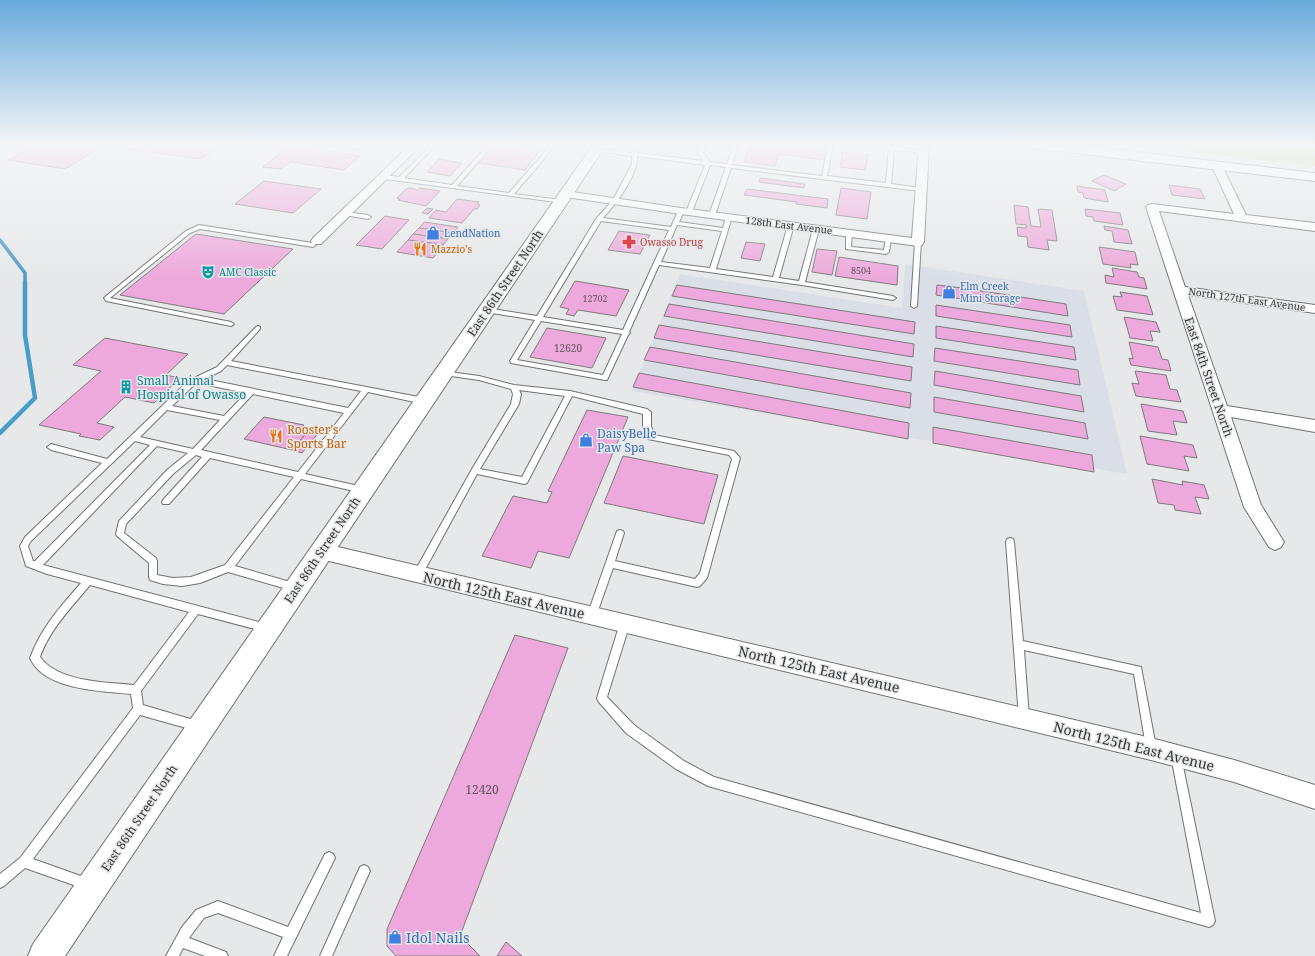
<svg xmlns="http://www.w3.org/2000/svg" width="1315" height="956" font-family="'Noto Serif',serif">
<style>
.built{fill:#dadee7}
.green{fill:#cbd597}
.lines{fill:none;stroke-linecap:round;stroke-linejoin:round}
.stream-far1{stroke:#499cc7;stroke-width:3.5}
.stream{stroke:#499cc7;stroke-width:4.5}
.building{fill:#eda9db;stroke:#7d7b7c}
.lane-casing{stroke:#717273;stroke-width:2}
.street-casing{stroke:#717273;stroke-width:2}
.secondary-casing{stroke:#717273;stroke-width:2}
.lane{fill:#fff;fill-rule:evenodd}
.street{fill:#fff;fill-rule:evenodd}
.secondary{fill:#fff;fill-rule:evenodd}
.labels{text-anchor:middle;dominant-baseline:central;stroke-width:3;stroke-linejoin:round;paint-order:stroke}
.far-number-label{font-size:9px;fill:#63525f}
.far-street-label{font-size:10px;fill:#353536;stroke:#e7e8ea}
.far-shop-label{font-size:10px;fill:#366cbe;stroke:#e7e8ea;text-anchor:start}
.far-health-label{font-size:10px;fill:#be3a42;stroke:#e7e8ea;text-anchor:start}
.far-food-label{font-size:10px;fill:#c56008;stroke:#e7e8ea;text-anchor:start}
.far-culture-label{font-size:10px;fill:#0d838f;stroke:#e7e8ea;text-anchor:start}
.number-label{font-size:10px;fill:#63525f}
.street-label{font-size:12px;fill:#353536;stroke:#e7e8ea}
.culture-label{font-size:12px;fill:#0d838f;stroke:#e7e8ea;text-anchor:start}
.food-label{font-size:12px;fill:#c56008;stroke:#e7e8ea;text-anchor:start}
.shop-label{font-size:12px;fill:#366cbe;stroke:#e7e8ea;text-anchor:start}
.near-number-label{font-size:12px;fill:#63525f}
.near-street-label{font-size:14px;fill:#353536;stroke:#e7e8ea}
.near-shop-label{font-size:14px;fill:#366cbe;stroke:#e7e8ea;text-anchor:start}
</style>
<rect width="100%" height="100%" fill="#e7e8ea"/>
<!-- built -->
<polygon class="built" points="905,264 1084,291 1127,474 632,391 680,274 902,308"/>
<!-- green -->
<polygon class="green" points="1188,145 1315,145 1315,166 1191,152"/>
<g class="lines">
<!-- stream-far1 -->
<polyline class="stream-far1" points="0,240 25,273 25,283"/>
<!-- stream -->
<polyline class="stream" points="0,433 35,398 25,335 25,282"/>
</g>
<!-- building -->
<g class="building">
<polygon points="34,145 220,145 201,159 104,146 65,169 8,160"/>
<polygon points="325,145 363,145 358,150"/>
<polygon points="751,145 798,145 827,149 824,160 779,154 775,166 744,162"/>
<polygon points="289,146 360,156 344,170 291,162 280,169 263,167"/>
<polygon points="495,146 539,152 525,170 479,163"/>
<polygon points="843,152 868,155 865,170 840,167"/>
<polygon points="439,159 462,163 450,176 427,172"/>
<polygon points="1104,175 1126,184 1114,191 1092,181"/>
<polygon points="760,178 805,184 804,188 759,182"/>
<polygon points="264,181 321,189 293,213 235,204"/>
<polygon points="1169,185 1200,189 1205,199 1172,195"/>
<polygon points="1077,186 1105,190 1108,202 1084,198 1083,193 1078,192"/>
<polygon points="410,188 418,190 420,188 440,191 426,206 398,200 400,199 397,198 406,189"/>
<polygon points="841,188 871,192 867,219 836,215"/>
<polygon points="747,189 828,199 827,208 796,204 797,202 744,195"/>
<polygon points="457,199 479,202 477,204 480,205 477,209 474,209 462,223 429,218 436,210 446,212"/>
<polygon points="1014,205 1028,207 1031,226 1041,227 1038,209 1052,210 1057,241 1047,240 1049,250 1028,247 1027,237 1018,236 1017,227 1026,228 1026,225 1016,224"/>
<polygon points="427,208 433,209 428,214 422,213"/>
<polygon points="1085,209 1120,213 1123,225 1094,221 1093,217 1086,216"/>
<polygon points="385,216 409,220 382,249 356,245"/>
<polygon points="424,222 458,227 453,233 419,228"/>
<polygon points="1104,226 1128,230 1132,244 1114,242 1112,231 1105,230"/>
<polygon points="419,228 453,233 448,239 413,234"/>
<polygon points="619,231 650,235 640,254 608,250"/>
<polygon points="196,234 293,249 224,314 120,295"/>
<polygon points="413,234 448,239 443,245 408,240"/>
<polygon points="408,240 443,245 433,258 397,252"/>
<polygon points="746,242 765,244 760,261 741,258"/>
<polygon points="1099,247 1135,252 1138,265 1130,264 1131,268 1103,264"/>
<polygon points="817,249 837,251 832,275 812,272"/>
<polygon points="839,257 898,266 897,285 835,276"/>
<polygon points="1112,268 1137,272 1139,277 1144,278 1147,289 1106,283 1105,275 1114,277"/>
<polygon points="575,281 629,290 616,316 578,310 574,316 566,314 569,309 560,307"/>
<polygon points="677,285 915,322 914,334 672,296"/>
<polygon points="937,285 962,288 962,299 936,295"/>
<polygon points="962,288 1066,304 1068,316 962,299"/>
<polygon points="1120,292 1147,296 1153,315 1117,310 1113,296 1122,297"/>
<polygon points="669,304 914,344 913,357 664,316"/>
<polygon points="936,305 1070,325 1072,337 936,316"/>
<polygon points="1124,317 1156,322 1160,332 1150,331 1153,341 1130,338"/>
<polygon points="659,325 912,367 911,381 654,338"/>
<polygon points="936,326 1074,347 1076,360 936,338"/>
<polygon points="547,328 606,338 592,368 530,357"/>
<polygon points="105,338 188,354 166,375 180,378 154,403 125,397 97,423 114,427 100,440 79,436 81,434 39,425 101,371 73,365"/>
<polygon points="1129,342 1158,347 1162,359 1168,360 1171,371 1131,365 1129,358 1133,359"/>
<polygon points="650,347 911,393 910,408 644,360"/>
<polygon points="935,348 1078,370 1080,385 934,361"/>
<polygon points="935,371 1081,396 1084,412 934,385"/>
<polygon points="1135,371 1166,375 1170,389 1177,390 1181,402 1136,396 1132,383 1139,384"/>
<polygon points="639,373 909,423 908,439 633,387"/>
<polygon points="934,397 1085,423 1088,439 934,412"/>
<polygon points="1141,404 1183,411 1187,423 1173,421 1177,435 1148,431"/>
<polygon points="587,410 628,417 569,558 538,551 531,568 482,556 513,496 547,503 552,492 548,491"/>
<polygon points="264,417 304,425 300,430 307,432 292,450 244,439"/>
<polygon points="933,427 1092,455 1094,472 933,443"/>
<polygon points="310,429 320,431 302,453 292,450"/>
<polygon points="1140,436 1193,445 1197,458 1184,456 1189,471 1147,464"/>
<polygon points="623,456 718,475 704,524 604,503"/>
<polygon points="1152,479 1183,485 1182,481 1204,485 1209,499 1195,497 1201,514 1175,510 1174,505 1158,503"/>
<polygon points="515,635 568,648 460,936 480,956 396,956 387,946 387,929"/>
<polygon points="506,942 522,956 497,956"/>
</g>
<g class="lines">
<!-- lane casing -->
<g class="lane-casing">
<g id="lane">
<polygon points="488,145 493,145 457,186 509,193 551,145 556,145 514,194 561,200 563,201 563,203 385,179 382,177 385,175 399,177 430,147 432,147 432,149 404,178 452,185"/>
<path d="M636,145H641L637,153L704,161L698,153L700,145H705L703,153L710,162L727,164L733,145H738L732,165L822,176L828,145H833L827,176L886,183L889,149L866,145H882L925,151V152L923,153L894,150L891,184L922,188L923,189L920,191L731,168L715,215L712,217L709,215L726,167L710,165L692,212L689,214L686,212L705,165L637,156C639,174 615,205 603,218L671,227L678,211L681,209L684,211L679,222L723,228L726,217L731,216L732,217L716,269L773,277L788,225L793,224L794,225L779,278L799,281L813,229L818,228L819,229L805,282L893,296L896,298L893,300L802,285L659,265L629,332L630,333L628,335L607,380H605L511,363L510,361L535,320L486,312L483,310L486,308L537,316L596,219L613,200L632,164V156L597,151L595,150L597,149L632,153ZM601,221L669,230L623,330L543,317ZM677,225L722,231L710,268L661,262ZM541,321L622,334L603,375L517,360Z"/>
<polygon points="346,212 368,215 371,217 368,219 344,215 343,214"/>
<polygon points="199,225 313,243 316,245 313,247 200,229 190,233 110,298 231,322 234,324 233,325 231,326 106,301 104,298 105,297 186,231"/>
<polygon points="849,231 852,233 851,247 884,250 886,238 891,237 889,252 886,254 846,249 846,233"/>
<polygon points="918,240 921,242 917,306 914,308 911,306 915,242"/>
<path d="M258,326L260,327V329L231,361L424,398L428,401L424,404L368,392L305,474L363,487L366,488L367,490L366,492L363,493L301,479L235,566L297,584L299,587L297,590L294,591L228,572L200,583L182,586L163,584L150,580L149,577V563L117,536L116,534L119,521L167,470L188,453L157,446L43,565L266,624L269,625L271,628L269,631L266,632L198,614L141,691L143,705L197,721L201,722L202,726L201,730L197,731L140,715L33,859L92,880L94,884L92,888L88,890L25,868L4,886L0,888V874L20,858L133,708L131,694C101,691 44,690 30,658C41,628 60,607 81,583L47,574L26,566L20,546L25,537L102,463L51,450L47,447L51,444L107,459L188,381L217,367L256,327ZM227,365L361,391L348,408L205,379L221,371ZM198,383L246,393L224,416L172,406L194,385ZM253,394L344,413L298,472L201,450ZM167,410L220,420L193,449L140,437ZM135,441L150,445L35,561H33L28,546L31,541ZM196,455L202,457L163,500L162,502L163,504H169L210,458L294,477L225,565L191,577L173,578L157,575V561L156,558L124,533L126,524L173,474ZM90,585L189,612L134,685C105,682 58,682 40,657C50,629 71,608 90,585Z"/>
<path d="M442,371L479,376L514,385L570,391L647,409L651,412V426L654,435L734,451L740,458L707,578L700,586L697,587L613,568L595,619L592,620L589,619L587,616L617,531L620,530L623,531L624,533L615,561L695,579L700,573L732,459L729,455L648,439L643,426V414L572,396L527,483L524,484L477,474L421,577L418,578L415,577L414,574L415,571L472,469L511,404L513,394L511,389L479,380L444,375H442L440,373ZM519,390L565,396L522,477L480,469L519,404L521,394Z"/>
<polygon points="1010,538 1013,539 1014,542 1023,641 1141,667 1156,747 1155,751 1151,752 1147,751 1146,747 1134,674 1024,650 1029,718 1028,722 1024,723 1020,722 1019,718 1006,542 1007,539"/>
<polygon points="625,619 628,620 630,623 607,697 634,725 684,761 714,777 1201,913 1171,756 1172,752 1176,751 1180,752 1215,921 1213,925 1209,927 708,786 676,769 626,733 598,701 597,698 620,623 622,620"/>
<polygon points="329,852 333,854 335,858 287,956 274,956 283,937 218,913 204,918 189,938 226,952 228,956 205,956 183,948 179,956 166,956 182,927 196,910 218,901 288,927 325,854"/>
<polygon points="364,865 368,867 370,871 332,956 320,956 360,867"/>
</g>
</g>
<!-- street casing -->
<g class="street-casing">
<g id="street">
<polygon points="410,145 421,145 321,244 313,244 311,241 313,238"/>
<polygon points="919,145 929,145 924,242 922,245 918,246 681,214 566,197 562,196 560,194 562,192 566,191 681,208 912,238"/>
<polygon points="1217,163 1222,166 1246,215 1315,223 1315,231 1159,211 1185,287 1315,305 1315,313 1188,295 1227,406 1315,420 1315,432 1231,417 1261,505 1284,542 1281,547 1275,550 1269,547 1244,507 1146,207 1148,205 1152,204 1234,214 1212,166"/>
<polygon points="321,543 1151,738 1234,760 1315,785 1315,809 1234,782 1151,760 321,559 314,556 312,551 314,546"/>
</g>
</g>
<!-- secondary casing -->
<g class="secondary-casing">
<g id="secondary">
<polygon points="593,145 606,145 65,956 28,956 33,944"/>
<polygon points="1033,145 1077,145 1315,173 1315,181 1039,149 1034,148"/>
</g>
</g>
<!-- lane -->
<use href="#lane" class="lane"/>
<!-- street -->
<use href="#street" class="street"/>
<!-- secondary -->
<use href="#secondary" class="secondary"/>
</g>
<!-- sky -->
<linearGradient id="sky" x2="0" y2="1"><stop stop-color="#68aadb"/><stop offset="0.52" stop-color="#f4f5f6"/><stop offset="1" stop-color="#f4f5f6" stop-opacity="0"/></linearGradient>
<rect width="1315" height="279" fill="url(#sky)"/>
<!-- icons -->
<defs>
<g id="shop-bare" transform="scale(1.08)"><path d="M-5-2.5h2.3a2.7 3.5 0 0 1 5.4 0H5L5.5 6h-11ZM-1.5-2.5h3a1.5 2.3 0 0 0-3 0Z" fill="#3f7fe0" stroke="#e7e8ea" stroke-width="2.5" paint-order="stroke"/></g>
<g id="pharmacy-bare" transform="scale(1.08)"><path d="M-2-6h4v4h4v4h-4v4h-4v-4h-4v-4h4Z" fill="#e0444e" stroke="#e7e8ea" stroke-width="2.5" paint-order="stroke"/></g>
<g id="restaurant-bare" transform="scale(1.08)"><path d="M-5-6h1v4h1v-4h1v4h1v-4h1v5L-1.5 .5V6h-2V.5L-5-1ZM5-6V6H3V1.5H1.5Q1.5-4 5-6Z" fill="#e8710a" stroke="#e7e8ea" stroke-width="2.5" paint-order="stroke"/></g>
<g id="theatre-bare" transform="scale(1.08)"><path d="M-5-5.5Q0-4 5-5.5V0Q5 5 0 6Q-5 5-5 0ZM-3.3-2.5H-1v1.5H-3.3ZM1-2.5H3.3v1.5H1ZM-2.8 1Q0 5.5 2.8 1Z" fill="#0f9aa8" stroke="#e7e8ea" stroke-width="2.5" paint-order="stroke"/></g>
<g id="building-bare" transform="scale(1.08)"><path d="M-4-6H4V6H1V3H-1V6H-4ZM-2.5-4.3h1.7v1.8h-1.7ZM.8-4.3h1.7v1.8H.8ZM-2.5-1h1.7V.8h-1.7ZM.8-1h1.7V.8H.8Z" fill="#0f9aa8" stroke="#e7e8ea" stroke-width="2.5" paint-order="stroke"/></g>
</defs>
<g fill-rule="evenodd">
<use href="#shop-bare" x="433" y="233"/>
<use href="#pharmacy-bare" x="629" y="242"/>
<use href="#restaurant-bare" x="420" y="249"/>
<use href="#theatre-bare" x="208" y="272"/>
<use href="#shop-bare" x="949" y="292"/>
<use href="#building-bare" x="126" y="387"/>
<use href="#restaurant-bare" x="276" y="436"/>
<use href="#shop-bare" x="586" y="440"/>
<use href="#shop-bare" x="395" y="937"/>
</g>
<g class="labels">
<!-- far-number labels -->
<g class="far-number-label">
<text x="861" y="270">8504</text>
<text x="595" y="298">12702</text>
</g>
<!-- far-street labels -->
<g class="far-street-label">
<text transform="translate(789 225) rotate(7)">128th East Avenue</text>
<text transform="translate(1247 299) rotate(8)">North 127th East Avenue</text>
</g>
<!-- far-shop labels -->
<g class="far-shop-label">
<text x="444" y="233">LendNation</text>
<text x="960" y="286">Elm Creek<tspan x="960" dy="12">Mini Storage</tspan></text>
</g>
<!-- far-health labels -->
<g class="far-health-label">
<text x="640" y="242">Owasso Drug</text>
</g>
<!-- far-food labels -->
<g class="far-food-label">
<text x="431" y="249">Mazzio's</text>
</g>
<!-- far-culture labels -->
<g class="far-culture-label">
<text x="219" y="272">AMC Classic</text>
</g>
<!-- number labels -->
<g class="number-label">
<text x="568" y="348">12620</text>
</g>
<!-- street labels -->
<g class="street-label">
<text transform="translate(505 283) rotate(-56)">East 86th Street North</text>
<text transform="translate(1209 377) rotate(71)">East 84th Street North</text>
<text transform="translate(322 550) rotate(-56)">East 86th Street North</text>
<text transform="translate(139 818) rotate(-56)">East 86th Street North</text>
</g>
<!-- culture labels -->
<g class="culture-label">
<text x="137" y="380">Small Animal<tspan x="137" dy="14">Hospital of Owasso</tspan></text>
</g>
<!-- food labels -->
<g class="food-label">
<text x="287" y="429">Rooster's<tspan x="287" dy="14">Sports Bar</tspan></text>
</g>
<!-- shop labels -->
<g class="shop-label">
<text x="597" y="433">DaisyBelle<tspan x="597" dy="14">Paw Spa</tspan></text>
</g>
<!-- near-number labels -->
<g class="near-number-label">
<text x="482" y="789">12420</text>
</g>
<!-- near-street labels -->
<g class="near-street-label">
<text transform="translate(504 595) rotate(13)">North 125th East Avenue</text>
<text transform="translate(819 669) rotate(13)">North 125th East Avenue</text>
<text transform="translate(1134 746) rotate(14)">North 125th East Avenue</text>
</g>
<!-- near-shop labels -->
<g class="near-shop-label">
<text x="406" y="937">Idol Nails</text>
</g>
</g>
</svg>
